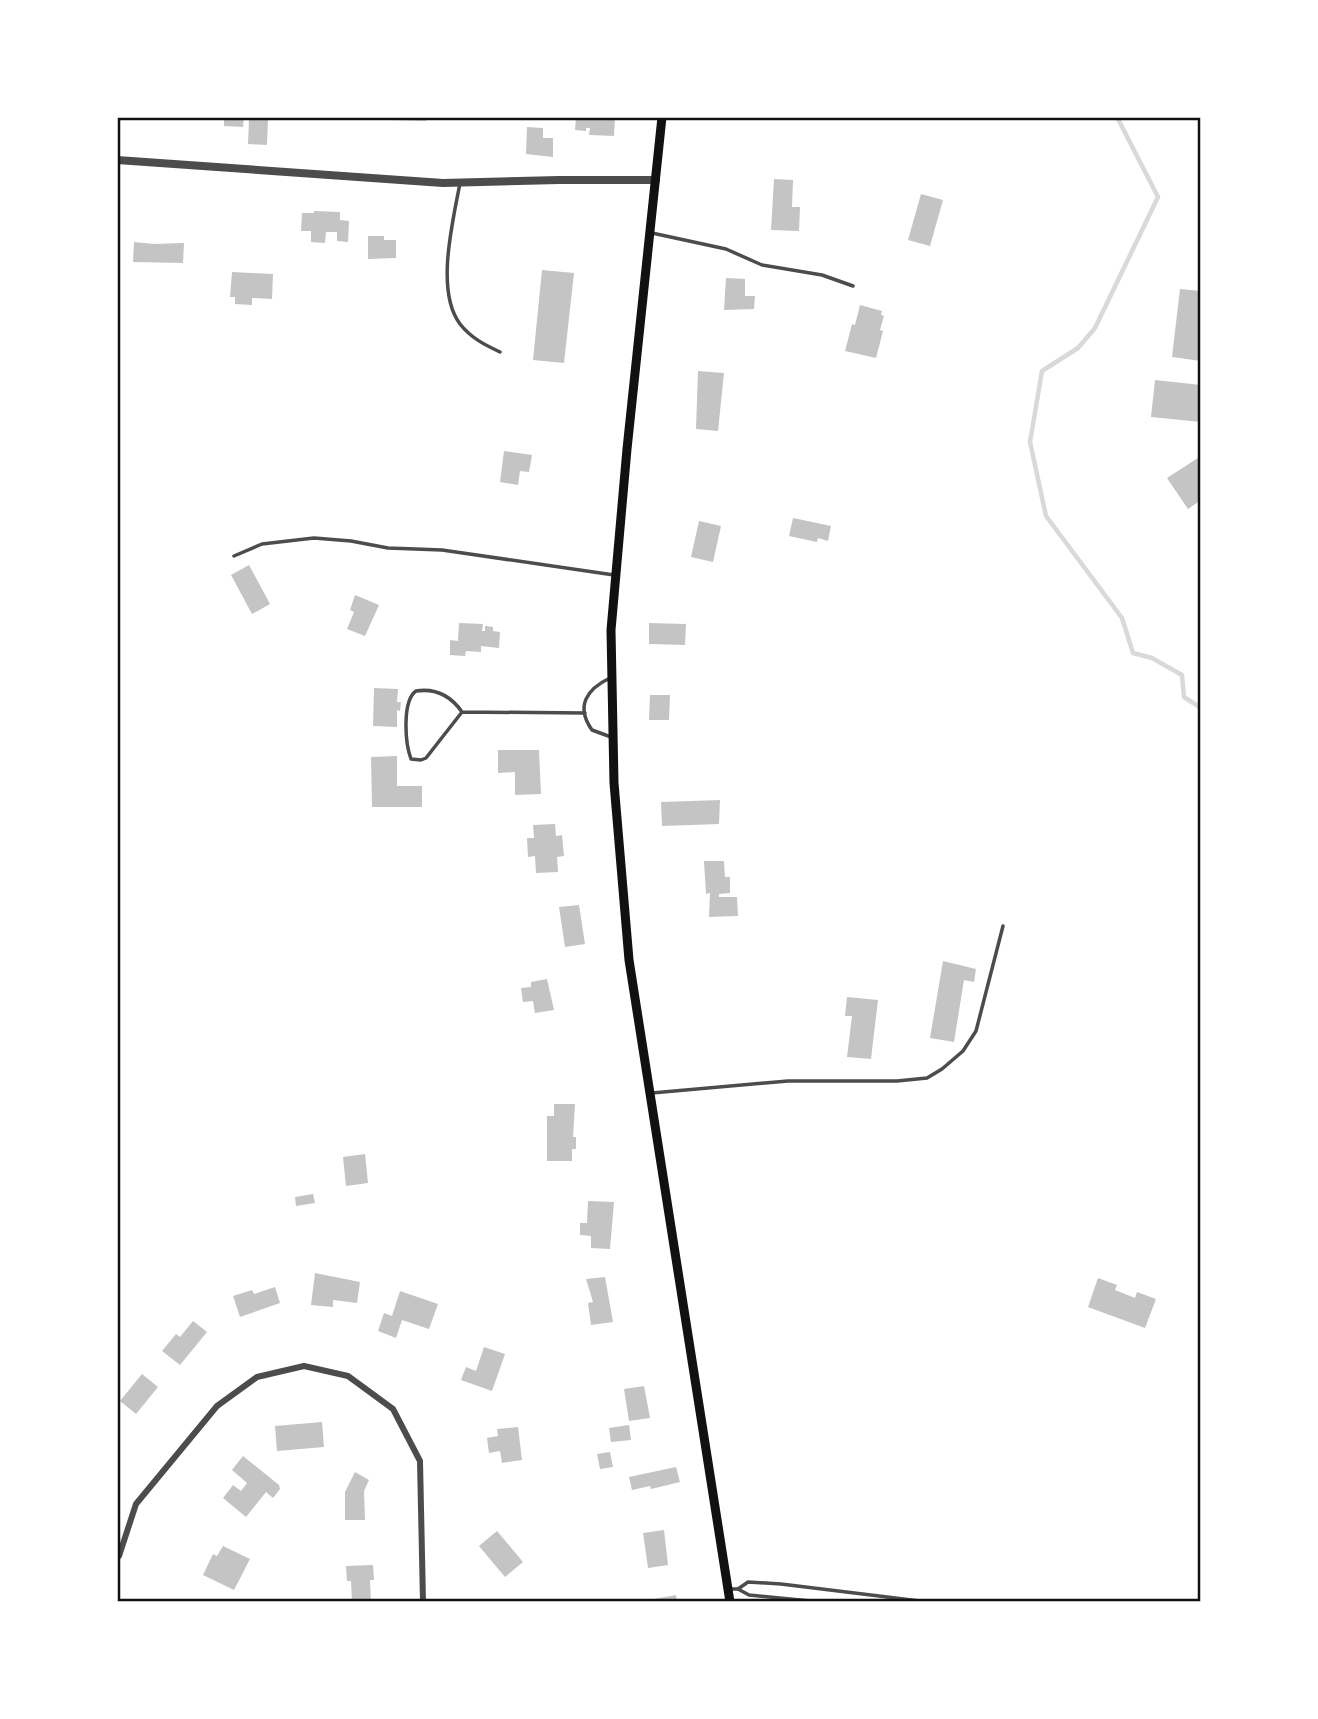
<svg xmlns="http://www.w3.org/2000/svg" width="1318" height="1719" font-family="Cabin,sans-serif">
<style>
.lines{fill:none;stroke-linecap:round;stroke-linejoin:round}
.stream{stroke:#d9d9d9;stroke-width:4.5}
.building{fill:#c4c4c4}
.service{stroke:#4c4c4c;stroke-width:3.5}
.minor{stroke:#4c4c4c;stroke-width:6}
.tertiary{stroke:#4c4c4c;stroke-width:8}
.secondary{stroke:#111;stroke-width:9}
.neatline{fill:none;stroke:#111;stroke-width:2.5}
</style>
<rect width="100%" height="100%" fill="#fff"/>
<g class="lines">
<!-- stream -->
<polyline class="stream" points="1117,117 1158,197 1095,328 1078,348 1042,371 1030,442 1046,516 1122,618 1133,653 1152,658 1182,675 1184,697 1201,708"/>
</g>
<!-- building -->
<g class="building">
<polygon points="224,117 244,117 243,127 224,126"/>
<polygon points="392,117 427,117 426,121 391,120"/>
<polygon points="576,117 587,117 586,120 589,120 590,117 615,117 614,136 589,135 590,128 586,128 586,131 575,130"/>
<polygon points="249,119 268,119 267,145 248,144"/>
<polygon points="527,127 543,128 543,138 553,138 553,157 526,154"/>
<polygon points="774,179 793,180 792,207 800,207 799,231 771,230"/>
<polygon points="921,194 943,200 930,246 908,240"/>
<polygon points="314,211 340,212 340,220 349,221 348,242 337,241 337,232 326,232 325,243 311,242 311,231 301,231 302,213 314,213"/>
<polygon points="368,236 384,236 384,240 396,240 396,258 368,259"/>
<polygon points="134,242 154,244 184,243 183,263 133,262"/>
<polygon points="542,270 574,273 564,363 533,360"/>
<polygon points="232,272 273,274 272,299 252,298 252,305 235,304 235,297 230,297"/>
<polygon points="726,278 745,279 745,296 755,296 754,309 724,310"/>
<polygon points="1180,289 1201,291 1201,361 1172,357"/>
<polygon points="860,305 882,311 881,315 884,316 880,330 883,331 876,358 845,351 852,324 855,325"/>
<polygon points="698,371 724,373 718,431 696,429"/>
<polygon points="1155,380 1201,385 1201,422 1151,417"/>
<polygon points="504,451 532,455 529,472 520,471 518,485 500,482"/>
<polygon points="1201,456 1201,500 1188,509 1167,478"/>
<polygon points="793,518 831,526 828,541 818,538 817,542 789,536"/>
<polygon points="699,521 721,526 713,562 691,557"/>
<polygon points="249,565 270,604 252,614 231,575"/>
<polygon points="355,595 379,605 365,636 347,629 354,612 350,610"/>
<polygon points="459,623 483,624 482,631 485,631 485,626 493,627 493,631 500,632 499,648 481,646 481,652 466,651 465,656 450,655 450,640 458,641"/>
<polygon points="649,623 686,624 685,645 649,644"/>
<polygon points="374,688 398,689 397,702 401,702 400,711 397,710 397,727 373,726"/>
<polygon points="650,695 670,695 669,720 649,720"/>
<polygon points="498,750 539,750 541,794 515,795 515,772 498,773"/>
<polygon points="397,756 397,786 422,786 422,807 372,807 371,757"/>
<polygon points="720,800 719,824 662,826 661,802"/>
<polygon points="555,824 556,836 562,835 564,856 557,857 558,872 536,873 535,856 528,857 527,838 534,838 533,825"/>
<polygon points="704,861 724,861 725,877 730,877 730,893 719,894 719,897 737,897 738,916 709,917 710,893 706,894"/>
<polygon points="579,905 585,944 565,947 559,907"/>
<polygon points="943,961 976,969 974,982 964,980 954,1042 930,1038"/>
<polygon points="547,979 554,1010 535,1013 533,1001 523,1002 521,988 531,987 531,982"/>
<polygon points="847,997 878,1000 871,1059 847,1057 852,1016 845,1016"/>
<polygon points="554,1104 575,1104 573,1137 576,1137 576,1149 572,1149 572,1161 547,1161 547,1116 554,1116"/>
<polygon points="365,1154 368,1183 346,1186 343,1157"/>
<polygon points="313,1194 315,1203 296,1206 295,1197"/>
<polygon points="588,1201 614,1202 610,1249 591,1248 591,1236 580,1235 580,1223 587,1223"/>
<polygon points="315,1273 360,1282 357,1303 333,1300 333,1307 311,1305"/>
<polygon points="605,1277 613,1322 591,1325 588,1303 593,1302 586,1279"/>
<polygon points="1098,1278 1117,1285 1115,1290 1135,1298 1137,1292 1156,1299 1145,1328 1088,1307"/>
<polygon points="275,1287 280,1303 240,1317 233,1296 252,1290 254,1294"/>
<polygon points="400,1291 438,1304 429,1329 402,1320 396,1338 378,1331 384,1313 392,1316"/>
<polygon points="193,1321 207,1332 180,1365 162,1351 176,1334 180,1337"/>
<polygon points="484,1347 505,1354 492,1391 461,1380 466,1367 476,1371"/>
<polygon points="142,1374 158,1387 136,1414 120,1401"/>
<polygon points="644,1386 650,1418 629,1421 624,1389"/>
<polygon points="322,1422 324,1447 277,1451 275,1426"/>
<polygon points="629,1425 631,1440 611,1442 609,1428"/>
<polygon points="518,1427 522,1460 502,1463 500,1451 489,1453 487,1438 498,1436 497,1429"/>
<polygon points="610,1452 613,1467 600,1469 597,1454"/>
<polygon points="243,1456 279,1485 280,1489 273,1498 266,1492 246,1517 223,1498 233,1485 241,1491 247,1483 232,1470"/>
<polygon points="676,1467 680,1482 651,1489 650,1486 632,1490 629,1477"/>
<polygon points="355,1472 369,1480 364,1491 365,1520 345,1520 345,1492"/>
<polygon points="664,1530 668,1565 648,1568 643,1533"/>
<polygon points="497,1531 523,1562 505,1577 479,1546"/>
<polygon points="223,1546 250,1559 234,1590 203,1575 213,1554 217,1556"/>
<polygon points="373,1565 374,1580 370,1580 371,1602 352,1602 351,1581 347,1581 346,1566"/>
<polygon points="676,1595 677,1602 655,1602 654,1599"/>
</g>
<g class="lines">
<!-- service -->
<g class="service">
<path d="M460,183C453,221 435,291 460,324C471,338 485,345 500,352"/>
<polyline points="652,233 726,249 762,265 822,275 853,286"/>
<polyline points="234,556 262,544 314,538 351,541 388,548 442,550 614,575"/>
<path d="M610,678C587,689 575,706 592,730L611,737"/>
<path d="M462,712L426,758L421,760L411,759C405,743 402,701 416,691C436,688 451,696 462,712L585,713"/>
<polyline points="652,1093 788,1081 897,1081 927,1078 942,1069 963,1051 976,1031 1003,926"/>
<polyline points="730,1589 738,1589 749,1595 821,1602"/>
<polyline points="738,1589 748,1582 781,1584 928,1602"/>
</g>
<!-- minor -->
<polyline class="minor" points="119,1556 136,1504 217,1406 257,1377 304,1366 348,1376 393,1409 420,1461 423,1602"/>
<!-- tertiary -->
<polyline class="tertiary" points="117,160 443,183 559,180 656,180"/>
<!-- secondary -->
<polyline class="secondary" points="662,117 627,449 611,630 614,783 629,960 730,1602"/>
</g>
<!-- border -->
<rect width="1318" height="1719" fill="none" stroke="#ffffff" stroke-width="238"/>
<rect x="119" y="119" width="1080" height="1481" class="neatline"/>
</svg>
